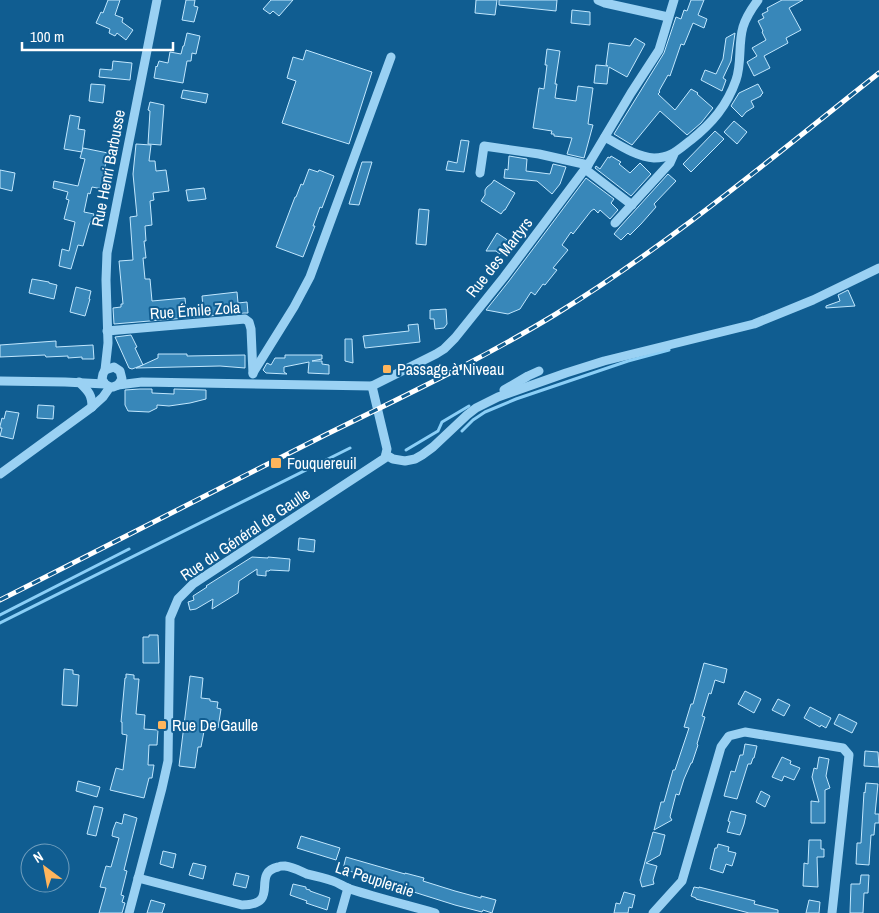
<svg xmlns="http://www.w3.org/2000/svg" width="879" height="913" font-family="'Archivo Narrow',sans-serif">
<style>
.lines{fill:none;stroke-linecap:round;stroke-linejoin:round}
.stream{stroke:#8bcff7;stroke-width:3}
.building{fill:#3887b9;stroke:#c1e7fe}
.minor{stroke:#9ad1f3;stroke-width:9}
.rail-casing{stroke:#fff;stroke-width:5}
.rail{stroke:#105d91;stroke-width:3;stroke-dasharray:9;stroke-linecap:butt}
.poi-dot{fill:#ffb55c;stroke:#105d91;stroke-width:2}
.labels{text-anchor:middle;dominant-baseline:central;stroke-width:4;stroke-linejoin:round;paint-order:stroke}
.street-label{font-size:16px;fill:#fff;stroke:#105d91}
.poi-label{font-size:16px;fill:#fff;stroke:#105d91;text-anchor:start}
</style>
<rect width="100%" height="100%" fill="#105d91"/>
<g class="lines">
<!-- stream -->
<g class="stream">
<polyline points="462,431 473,420 485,412 516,399 628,361 669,350"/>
<polyline points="406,450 438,431 442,422 469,406"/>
<polyline points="0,615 129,549"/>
<polyline points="0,623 350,448"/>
</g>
</g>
<!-- building -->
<g class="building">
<polygon points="108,0 120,0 115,15 123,18 122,22 133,30 126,40 117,33 115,36 109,33 110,29 96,23 101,12 103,13"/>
<polygon points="186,0 195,0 194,6 198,7 194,22 182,20"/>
<polygon points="271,0 293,0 279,16 273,11 270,14 263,9"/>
<polygon points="476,0 497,0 495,15 475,13"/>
<polygon points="499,0 557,0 556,11 499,5"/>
<polygon points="691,0 704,0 698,15 707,19 704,28 693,23 684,45 681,44 670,76 668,75 659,91 660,92 658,94 675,110 691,89 698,93 697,94 713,108 701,123 687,135 660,111 632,145 614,134 664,53 676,17 681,19 684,10 687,11"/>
<polygon points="782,0 803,0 789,8 801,30 786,38 788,43 764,56 770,68 754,76 747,62 757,56 752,48 766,40 762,32 763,31 758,21 764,18 762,14 768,11 767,8"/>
<polygon points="572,10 590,12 590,25 571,23"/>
<polygon points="187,33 200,36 196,54 192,53 191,61 187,61 183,83 154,78 156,66 157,67 159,61 168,63 170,52 181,54 183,46 184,46"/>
<polygon points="735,33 731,61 723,78 726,80 722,91 701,80 705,70 716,74 723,59 726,38"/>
<polygon points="635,38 645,44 627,77 609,67 607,84 594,83 596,65 608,66 606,65 609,43 630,46"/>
<polygon points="547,49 560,51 555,84 557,84 555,98 576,101 578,86 593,88 588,124 593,125 584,158 567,154 572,138 554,136 554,134 551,134 552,131 533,128 539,88 544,89 547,65 545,65"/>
<polygon points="306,50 372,72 349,144 282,123 296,81 287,78 293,57 303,60"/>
<polygon points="113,61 132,63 130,80 99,77 100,69 112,70"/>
<polygon points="91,84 105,85 103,103 89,101"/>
<polygon points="758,84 763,93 761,95 761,96 751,101 754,107 746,112 742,117 731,106 739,93"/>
<polygon points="183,90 208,94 206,103 181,98"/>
<polygon points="150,102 164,105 161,145 148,144 150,111 148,110"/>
<polygon points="70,115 80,117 78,129 85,130 82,152 64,149"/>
<polygon points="734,121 747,132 737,144 724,132"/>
<polygon points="715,131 724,139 691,172 683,164"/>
<polygon points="461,140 469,141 464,172 446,170 448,161 457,163"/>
<polygon points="136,144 151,145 149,161 155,161 156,171 166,170 169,191 153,193 154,200 150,201 152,225 145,226 146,241 144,241 146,258 143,258 145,279 150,279 152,301 185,298 186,309 203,307 202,296 237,292 238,303 247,302 248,313 244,313 114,324 113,308 121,307 121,304 123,304 119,261 133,260 130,217 137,216 133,174"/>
<polygon points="83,148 108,153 103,176 110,178 108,190 92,187 90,194 88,193 84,212 94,214 92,221 91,221 89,225 83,246 78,245 71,269 59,266 62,249 69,251 75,222 64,219 69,200 66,199 68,192 53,188 54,181 78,186 85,159 80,158"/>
<polygon points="509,156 527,159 526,171 550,174 553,164 566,167 560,184 552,194 537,181 504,178 505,169 508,170"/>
<polygon points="611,156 621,162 619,164 630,173 640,163 651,174 631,196 595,168 596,166 600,169 608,157 610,158"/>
<polygon points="362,162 372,162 359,205 349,204"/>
<polygon points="309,169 318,172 319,170 334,176 322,208 320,207 313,226 315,226 303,257 276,247 295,197 296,197 301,184 303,185"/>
<polygon points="0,170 15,173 12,191 0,188"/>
<polygon points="668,174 676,181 654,204 656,207 641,224 630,235 628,233 621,240 614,234 619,228"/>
<polygon points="586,178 614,199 611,203 618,210 610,219 600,210 598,213 594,209 591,211 573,234 571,232 562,245 568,250 553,268 557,270 545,285 543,284 535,295 531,292 520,309 508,314 486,310 509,281"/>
<polygon points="494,180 515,193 505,210 504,210 501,214 481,201 485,195 485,190 487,187 492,183"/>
<polygon points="204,188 206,199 188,201 186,190"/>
<polygon points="419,209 429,210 426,245 416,244"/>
<polygon points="497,233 509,241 500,254 496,251 486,251"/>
<polygon points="32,279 49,282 49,283 57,285 54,299 29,293"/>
<polygon points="76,287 91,291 89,299 90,299 85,316 70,312"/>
<polygon points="848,290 855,306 826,308 826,306 840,301 838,295"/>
<polygon points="446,309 447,324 444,328 435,329 434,319 430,319 430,310"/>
<polygon points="418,324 420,342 365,348 363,336 409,331 408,325"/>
<polygon points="131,335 137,347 135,348 143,365 132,369 129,368 115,337"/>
<polygon points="345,339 352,339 353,363 345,361"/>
<polygon points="56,341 56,347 93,345 94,359 82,359 82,357 68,358 68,356 46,357 45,355 0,357 0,345"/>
<polygon points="158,354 187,354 187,356 245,355 245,368 220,366 136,368 158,358"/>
<polygon points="285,355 322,355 322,359 312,361 322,361 322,364 329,365 329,374 308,373 309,362 284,367 284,372 287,374 266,373 263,370 267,363 271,365 275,358 285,358"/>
<polygon points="140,389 152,389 152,393 174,394 174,389 206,390 206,399 190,403 169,406 157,405 157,408 149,412 128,411 125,405 125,390"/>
<polygon points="38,405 54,406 53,419 37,418"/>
<polygon points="6,411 19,413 13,439 0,436 2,428 0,428 0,426 2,418 4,419"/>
<polygon points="299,538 315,540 314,552 298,550"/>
<polygon points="252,557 268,558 268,557 290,559 289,571 270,570 269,571 266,571 266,576 257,575 257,569 239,581 238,593 212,609 213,599 196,609 190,610 188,602 194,600 193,596 207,587 206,586"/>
<polygon points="149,635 158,635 159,663 143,663 143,637 149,637"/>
<polygon points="704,663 727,669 724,683 715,680 711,694 709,693 702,716 705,717 697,744 698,745 692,763 691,763 684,779 679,795 676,794 670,817 672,820 654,830 661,802 664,802 673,770 675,770 689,728 684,727 691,704 693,704"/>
<polygon points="64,669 73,670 73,674 79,675 77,706 62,705"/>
<polygon points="126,674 134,675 134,679 139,679 136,714 145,715 144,729 158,730 157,745 149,745 148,765 154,765 152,778 149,778 144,798 110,790 116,768 123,770 127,735 122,734 122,722 121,722 125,678 126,678"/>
<polygon points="190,676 203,678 201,698 210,699 210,701 218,702 217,708 221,709 218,728 205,726 201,747 198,747 195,768 179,766"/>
<polygon points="745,691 761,699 754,713 738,704"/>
<polygon points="778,699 790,705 784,716 772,710"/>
<polygon points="810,707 831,718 826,728 821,725 820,727 804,718"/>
<polygon points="839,714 857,723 852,733 834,724"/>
<polygon points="745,744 757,746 754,758 753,758 751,764 748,764 737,799 724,796 731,771 735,772 740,755 743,755"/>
<polygon points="865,751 878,752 879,767 864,766"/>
<polygon points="782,757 791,761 790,764 800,768 794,780 784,776 782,781 772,777"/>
<polygon points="819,757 829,759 826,776 830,788 825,790 825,823 811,823 811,801 819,802 812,777 814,768 817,769"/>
<polygon points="78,781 100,787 97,797 76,791"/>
<polygon points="866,783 878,784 875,814 879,814 879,823 875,823 874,835 871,835 869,865 856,864 857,843 861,843 864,792 865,793"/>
<polygon points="761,791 770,796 765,807 756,802"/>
<polygon points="94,806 103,808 96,836 87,834"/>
<polygon points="731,811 746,815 744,824 740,835 727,832 730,822 728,821"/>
<polygon points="124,814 137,818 124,870 127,871 121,895 124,896 122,902 125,903 122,913 99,913 106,888 100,887 106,866 111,867 119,838 112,836 113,830 116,822 122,824"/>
<polygon points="653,832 665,835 660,855 646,863 657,866 653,880 654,884 642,887 640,880"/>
<polygon points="301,836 340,848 336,860 297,848"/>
<polygon points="809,840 821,840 821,849 824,849 824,857 817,857 818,887 803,886 804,863 808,864"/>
<polygon points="718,844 729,847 728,851 736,853 732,866 726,864 723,873 710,869 715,848 717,848"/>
<polygon points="163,851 176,854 173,868 160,864"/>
<polygon points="346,857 405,874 405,873 424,878 423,881 455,891 481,898 481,896 496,900 492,913 483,910 482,912 455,905 401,888 401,887 343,869"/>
<polygon points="193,863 206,866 203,879 189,875"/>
<polygon points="236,873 249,876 246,888 233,885"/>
<polygon points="861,875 869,875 868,893 864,893 863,913 850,913 851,884 860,884"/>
<polygon points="293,884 306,887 306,889 310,890 310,891 330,898 327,910 306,903 307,901 290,895"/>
<polygon points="694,887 699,888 699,887 755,901 754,904 778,910 778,913 749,913 696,899 696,898 691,896"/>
<polygon points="624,892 635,895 632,908 629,907 628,913 614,913 616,903 620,904"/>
<polygon points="151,900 165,904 162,913 147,913"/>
<polygon points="809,900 820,902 819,913 806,913"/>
</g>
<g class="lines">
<!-- minor -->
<g class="minor">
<polyline points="157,0 107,253 106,280 108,343 105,370 103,374 102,379 105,384 110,387 113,387 118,385 142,382 372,386 436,354 444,349 455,338 504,277 588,165 631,93 659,50 674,0"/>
<polyline points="598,0 605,3 668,17"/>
<path d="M605,137C619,145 637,157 654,158C671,158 678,150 691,140C712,123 727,106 736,80C742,63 738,44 743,27C746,17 752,8 758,0"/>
<polyline points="585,169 632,205"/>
<polyline points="480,173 484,146 539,154 588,165"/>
<polyline points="615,223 670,163 674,154"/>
<polyline points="107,331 245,319 249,322 251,329 253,374"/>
<polyline points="105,370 114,367 120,371 122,379 118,385"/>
<polyline points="253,373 294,307 310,277 391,57"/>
<polyline points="0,381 65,382 105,384"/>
<path d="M79,382C88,391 92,394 92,407"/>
<polyline points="504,390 528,376 539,371"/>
<polyline points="386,455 393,459 405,461 415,459 422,455 433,447 467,415 476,408 498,397 566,373 604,361 754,324 813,300 879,268"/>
<polyline points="0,474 92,407 103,397 110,387"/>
<path d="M138,878L242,905C282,905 250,873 278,867C278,866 285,866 285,866C293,867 300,871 307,874C316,876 324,878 333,881C339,883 344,887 350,889C378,898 407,905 435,913"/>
<polyline points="129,913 162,788 168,761 170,618 178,599 193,584 385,458 387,449 372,386"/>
<polyline points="341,913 348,888"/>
<polyline points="653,913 682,881 721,747 729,736 745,732 843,748 849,755 832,913"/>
</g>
<!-- rail casing -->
<g class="rail-casing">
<path id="rail" d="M0,600C109,545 218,489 327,434C404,396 482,359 556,314C670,244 774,156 879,73"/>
</g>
<!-- rail -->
<use href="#rail" class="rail"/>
</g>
<!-- markers -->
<g class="poi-dot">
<rect x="382" y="364" width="10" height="10" rx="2.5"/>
<rect x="270" y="457" width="12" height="12" rx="2.5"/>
<rect x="157" y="720" width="10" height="10" rx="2.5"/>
</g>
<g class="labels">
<!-- street labels -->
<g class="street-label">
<text transform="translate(108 168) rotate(-79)">Rue Henri Barbusse</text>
<text transform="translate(499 257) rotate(-52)">Rue des Martyrs</text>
<text transform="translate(195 310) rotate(-4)">Rue Émile Zola</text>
<text transform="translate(245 534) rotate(-34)">Rue du Général de Gaulle</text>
<text transform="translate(375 879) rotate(18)">La Peupleraie</text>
</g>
<!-- poi labels -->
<g class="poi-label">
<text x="397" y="369">Passage à Niveau</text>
<text x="287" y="463">Fouquereuil</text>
<text x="172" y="725">Rue De Gaulle</text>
</g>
</g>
<!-- north arrow -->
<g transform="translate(45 868) rotate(328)"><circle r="24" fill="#105d91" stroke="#709ebd"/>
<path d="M0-4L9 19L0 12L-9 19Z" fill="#ffb55c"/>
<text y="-8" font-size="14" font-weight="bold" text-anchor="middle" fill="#ffffff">N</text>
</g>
<!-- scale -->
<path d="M22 42v8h151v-8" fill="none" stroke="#ffffff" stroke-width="2.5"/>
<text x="30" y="42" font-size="15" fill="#ffffff" stroke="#105d91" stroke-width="4" paint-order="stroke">100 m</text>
</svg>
